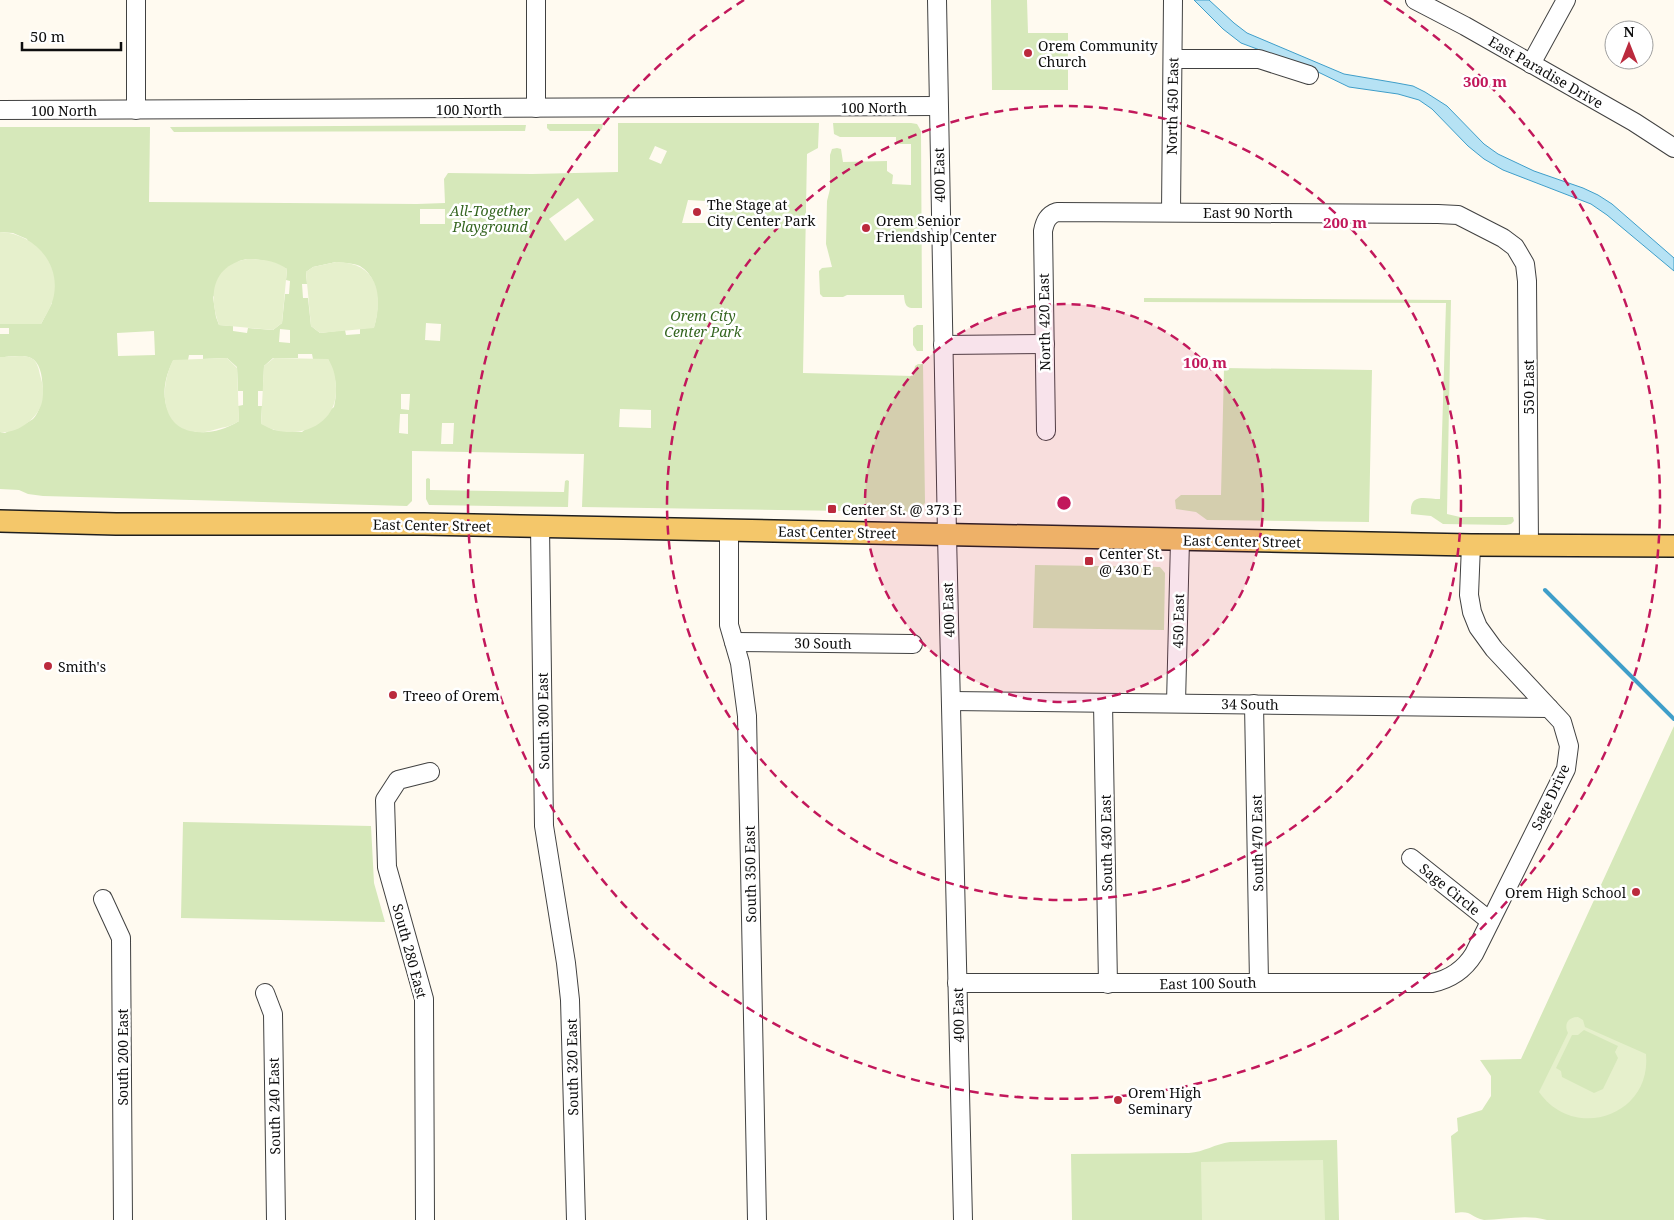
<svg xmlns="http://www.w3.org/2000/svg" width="1674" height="1220" font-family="'Noto Serif',serif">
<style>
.green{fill:#d6e8ba;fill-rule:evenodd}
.pitch{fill:#e6f0cc;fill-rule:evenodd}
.water{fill:#b6e2f4;stroke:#3f9ec9}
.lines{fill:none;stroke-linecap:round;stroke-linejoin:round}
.stream{stroke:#3f9ec9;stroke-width:4}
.minor-casing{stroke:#414141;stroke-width:20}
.major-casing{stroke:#1f1f1f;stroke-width:24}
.minor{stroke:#fff;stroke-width:18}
.major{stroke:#f4c76a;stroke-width:21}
.ring{fill:none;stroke:#c2185b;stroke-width:2.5;stroke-dasharray:9 6}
.poi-dot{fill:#bb2a3d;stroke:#fff;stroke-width:2}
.labels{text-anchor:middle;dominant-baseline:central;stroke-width:5;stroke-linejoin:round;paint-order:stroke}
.poi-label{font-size:14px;fill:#0e0e0e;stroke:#fff;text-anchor:start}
.street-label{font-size:14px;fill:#0e0e0e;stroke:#fff}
.park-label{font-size:14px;font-style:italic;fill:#346520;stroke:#fff}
.centre{fill:#c2185b;stroke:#fff;stroke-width:2.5}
.ring-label{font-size:15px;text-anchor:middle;font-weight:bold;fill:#c2185b;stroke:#fff;stroke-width:5;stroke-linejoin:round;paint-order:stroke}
</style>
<rect width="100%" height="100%" fill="#fffaf0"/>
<!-- green -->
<g class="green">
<polygon points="991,0 1027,0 1028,33 1068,33 1068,90 992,90"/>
<path d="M618,123H819L818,148L807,154L803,373L913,376L915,366L918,364H923L925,503L916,512L582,507L584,454L412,451V501L407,506L43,496L28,494L19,490L0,489V432L5,433C13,428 25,425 33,419C45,408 47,365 31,358C23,354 9,357 0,357V334H9V328H0V324H41L52,303L27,239L13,233L0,232V127H150L149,202L417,204L445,203L444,179L448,173L532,174L618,172ZM655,146L667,151L661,164L649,159ZM578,198L594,220L565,241L549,219ZM688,200L706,201L713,223H682ZM420,209H445V224H420ZM247,259C262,259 273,262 287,269L286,280L290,281L289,294H285L282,323L273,330L248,328L247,333L233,331V326L219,325L216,317L213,297L239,261ZM336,262C343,263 354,263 360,266C380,278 380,308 374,327L360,329V334L346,335L345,330L320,333L311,326L308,298H303L302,284H307L306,272L313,267ZM426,323L441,324L440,341L425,340ZM280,329L290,330V343L279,342ZM154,331L155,355L118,356L117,333ZM298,354H312L313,359H328C336,376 338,389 334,407L302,432L274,430L261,423L262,406H258V391H263L264,366L273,358H298ZM189,355H203V359L227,358L237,367L238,391H243V405L238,406L239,421C188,452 146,414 173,361L188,360ZM401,394H410L409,410L401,409ZM620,409L651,410V428L619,427ZM400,414H408V434L399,433ZM442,423H454L453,444H441Z"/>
<path d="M833,123H911L917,124L921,131L922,308C909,308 905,310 904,295H847L843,297H823L820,294L819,271L822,268L832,267L826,244L827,201L830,189V155L832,149L837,148L841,149L843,162L887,161V171L893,175L892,184L911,185V144H896V137H840L834,134Z"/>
<polygon points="547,124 603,124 602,129 598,131 550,131 547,128"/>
<polygon points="526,125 525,131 174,132 170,127"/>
<path d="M1144,298L1451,300L1447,514L1460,517H1513L1514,521L1511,524L1506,525L1443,524L1431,516L1411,514C1409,492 1426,499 1440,499L1446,303L1144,302Z"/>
<polygon points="917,325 923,325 923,351 917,351 913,345 913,328"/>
<polygon points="1224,368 1372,370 1369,522 1207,520 1196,512 1176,509 1175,500 1181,495 1221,495"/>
<polygon points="428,478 430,479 430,490 564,492 565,481 567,480 569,481 568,507 429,505 426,499 426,479"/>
<polygon points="1035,565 1160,567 1165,573 1164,630 1033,628"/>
<path d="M1674,726V1220H1547C1524,1214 1504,1220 1484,1220C1470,1217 1472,1210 1455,1213L1451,1136L1458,1131L1457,1118L1482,1110L1491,1096V1076L1480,1060L1521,1059Z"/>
<polygon points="183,822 371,826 374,883 385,922 181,918"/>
<path d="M1337,1140L1339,1220H1072L1071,1154L1189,1153C1204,1152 1215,1144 1230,1142Z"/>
</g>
<!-- pitch -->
<g class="pitch">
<path d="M0,232C33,233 60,262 54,295C52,306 46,315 41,324H0Z"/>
<path d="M247,259C260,259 275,260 287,269L282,323L273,330L219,325C208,295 212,266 247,259Z"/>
<path d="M336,262C377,262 384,294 374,328L320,333L311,326L306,272L313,267Z"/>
<path d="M0,357C9,357 24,354 31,358C37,361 39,369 40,375C43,384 44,393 42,402C38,419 17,434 0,432Z"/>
<path d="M227,358L237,368L239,421C232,426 225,427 217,429C210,431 204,433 197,432C159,429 160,386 173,360Z"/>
<path d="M274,358L328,359C334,368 336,378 336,389C337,422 305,438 275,430C270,429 266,426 261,424L264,366Z"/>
<path d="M1578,1017L1583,1020L1585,1027L1646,1054C1652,1116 1574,1142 1539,1092L1568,1033C1564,1025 1567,1017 1578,1017ZM1584,1030L1618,1046L1615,1052L1618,1058L1603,1089L1594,1093L1562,1077L1561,1071L1556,1068L1572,1035H1578Z"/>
<polygon points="1323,1160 1325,1220 1202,1220 1201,1162"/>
</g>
<!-- water -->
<polygon class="water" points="1194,0 1209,0 1234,23 1247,33 1344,74 1397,83 1413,86 1425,92 1447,106 1484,144 1498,154 1534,171 1583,188 1598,195 1612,204 1674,258 1674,271 1607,215 1591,204 1503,170 1484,159 1468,146 1432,109 1419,100 1398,94 1349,87 1316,71 1241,43 1223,29"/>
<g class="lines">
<!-- stream -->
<polyline class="stream" points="1545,590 1674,719"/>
<!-- minor casing -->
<g class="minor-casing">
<g id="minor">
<polyline points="136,0 136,110"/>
<polyline points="536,0 536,108"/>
<polyline points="937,0 947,535 963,1220"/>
<polyline points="1415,0 1465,26 1634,122 1674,148"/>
<polyline points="1173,59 1259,59 1309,75"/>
<polyline points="1531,64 1566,0"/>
<polyline points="0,110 938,106"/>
<polyline points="1171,212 1173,0"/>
<polyline points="943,345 1045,344"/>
<path d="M1046,431L1043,231C1045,221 1048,215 1057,212L1438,214L1458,215L1503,238L1515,247L1525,264L1527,281L1529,545"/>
<polyline points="540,526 544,826 566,963 570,1000 576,1220"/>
<polyline points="729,530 729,625 740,663 747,716 757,1220"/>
<polyline points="734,642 913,644"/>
<polyline points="951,701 1549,708"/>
<polyline points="1103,703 1108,984"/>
<polyline points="1176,703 1180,540"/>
<polyline points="1254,704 1259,982"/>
<polyline points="1411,858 1490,921"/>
<polyline points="103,899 121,938 123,1220"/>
<path d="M957,983H1432C1451,979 1464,970 1474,954L1566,769L1569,746L1562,722L1494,649L1478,627L1472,612L1469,595L1471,545"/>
<polyline points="265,993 273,1014 276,1220"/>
<polyline points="425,1220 424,999 387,867 385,800 398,780 430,772"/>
</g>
</g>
<!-- major casing -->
<g class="major-casing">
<polyline id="major" points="0,521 116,524 424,524 1471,545 1674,546"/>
</g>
<!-- minor -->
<use href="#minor" class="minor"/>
<!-- major -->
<use href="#major" class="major"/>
</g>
<!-- distance rings -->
<circle cx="1064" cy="503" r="199" fill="#c2185b" fill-opacity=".12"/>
<g class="ring">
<circle cx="1064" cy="503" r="199"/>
<circle cx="1064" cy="503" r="397"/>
<path d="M1384 0A596 596 0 1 1 744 0"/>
</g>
<!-- markers -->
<g class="poi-dot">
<circle cx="1028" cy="53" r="5"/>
<circle cx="697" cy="212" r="5"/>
<circle cx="866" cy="228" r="5"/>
<rect x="827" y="504" width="10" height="10" rx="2.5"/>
<rect x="1084" y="556" width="10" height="10" rx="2.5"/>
<circle cx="48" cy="666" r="5"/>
<circle cx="393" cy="695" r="5"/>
<circle cx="1636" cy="892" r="5"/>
<circle cx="1118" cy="1100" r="5"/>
</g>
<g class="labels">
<!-- poi labels -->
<g class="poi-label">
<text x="1038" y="45">Orem Community<tspan x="1038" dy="16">Church</tspan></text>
<text x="707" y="204">The Stage at<tspan x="707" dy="16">City Center Park</tspan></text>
<text x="876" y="220">Orem Senior<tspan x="876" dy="16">Friendship Center</tspan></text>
<text x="842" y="509">Center St. @ 373 E</text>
<text x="1099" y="553">Center St.<tspan x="1099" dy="16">@ 430 E</tspan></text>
<text x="58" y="666">Smith's</text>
<text x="403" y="695">Treeo of Orem</text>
<text x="1626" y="892" text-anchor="end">Orem High School</text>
<text x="1128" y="1092">Orem High<tspan x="1128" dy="16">Seminary</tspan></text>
</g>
<!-- street labels -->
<g class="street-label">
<text transform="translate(1546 72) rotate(30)">East Paradise Drive</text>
<text transform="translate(1172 106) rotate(-89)">North 450 East</text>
<text x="874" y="107">100 North</text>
<text x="469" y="109">100 North</text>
<text x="64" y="110">100 North</text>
<text transform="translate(939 175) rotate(-91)">400 East</text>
<text x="1248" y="212">East 90 North</text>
<text transform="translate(1044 322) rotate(-91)">North 420 East</text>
<text transform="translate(1528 387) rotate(-90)">550 East</text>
<text transform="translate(432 525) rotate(1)">East Center Street</text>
<text transform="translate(837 532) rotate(1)">East Center Street</text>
<text transform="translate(1242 541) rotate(1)">East Center Street</text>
<text transform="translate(948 610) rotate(-92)">400 East</text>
<text transform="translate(1178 621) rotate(-89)">450 East</text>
<text transform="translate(823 643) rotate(1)">30 South</text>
<text transform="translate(1250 704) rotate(1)">34 South</text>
<text transform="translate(543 721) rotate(-91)">South 300 East</text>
<text transform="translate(1550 797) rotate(-65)">Sage Drive</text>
<text transform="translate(1106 843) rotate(-91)">South 430 East</text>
<text transform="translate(1257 843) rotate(-91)">South 470 East</text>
<text transform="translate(750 874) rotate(-91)">South 350 East</text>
<text transform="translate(1450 889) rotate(39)">Sage Circle</text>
<text transform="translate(410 951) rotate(75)">South 280 East</text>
<text transform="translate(1208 983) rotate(-1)">East 100 South</text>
<text transform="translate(958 1015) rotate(-91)">400 East</text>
<text transform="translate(122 1057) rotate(-90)">South 200 East</text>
<text transform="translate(572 1067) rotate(-91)">South 320 East</text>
<text transform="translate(274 1106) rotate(-91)">South 240 East</text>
</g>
<!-- park labels -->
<g class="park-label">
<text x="490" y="210">All-Together<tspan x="490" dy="16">Playground</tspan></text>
<text x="703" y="315">Orem City<tspan x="703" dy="16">Center Park</tspan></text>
</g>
</g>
<circle cx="1064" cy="503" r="8" class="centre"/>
<g class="ring-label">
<text x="1485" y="87">300 m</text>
<text x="1345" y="228">200 m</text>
<text x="1205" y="368">100 m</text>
</g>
<!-- north arrow -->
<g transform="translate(1629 45)"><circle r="24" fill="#ffffff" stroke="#9f9f9f"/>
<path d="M0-4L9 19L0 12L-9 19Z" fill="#bb2a3d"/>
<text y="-8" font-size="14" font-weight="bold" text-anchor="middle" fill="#0e0e0e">N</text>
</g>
<!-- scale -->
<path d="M22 42v8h99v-8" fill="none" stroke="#0e0e0e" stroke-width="2.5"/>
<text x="30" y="42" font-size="15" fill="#0e0e0e" stroke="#ffffff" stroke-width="4" paint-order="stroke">50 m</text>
</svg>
